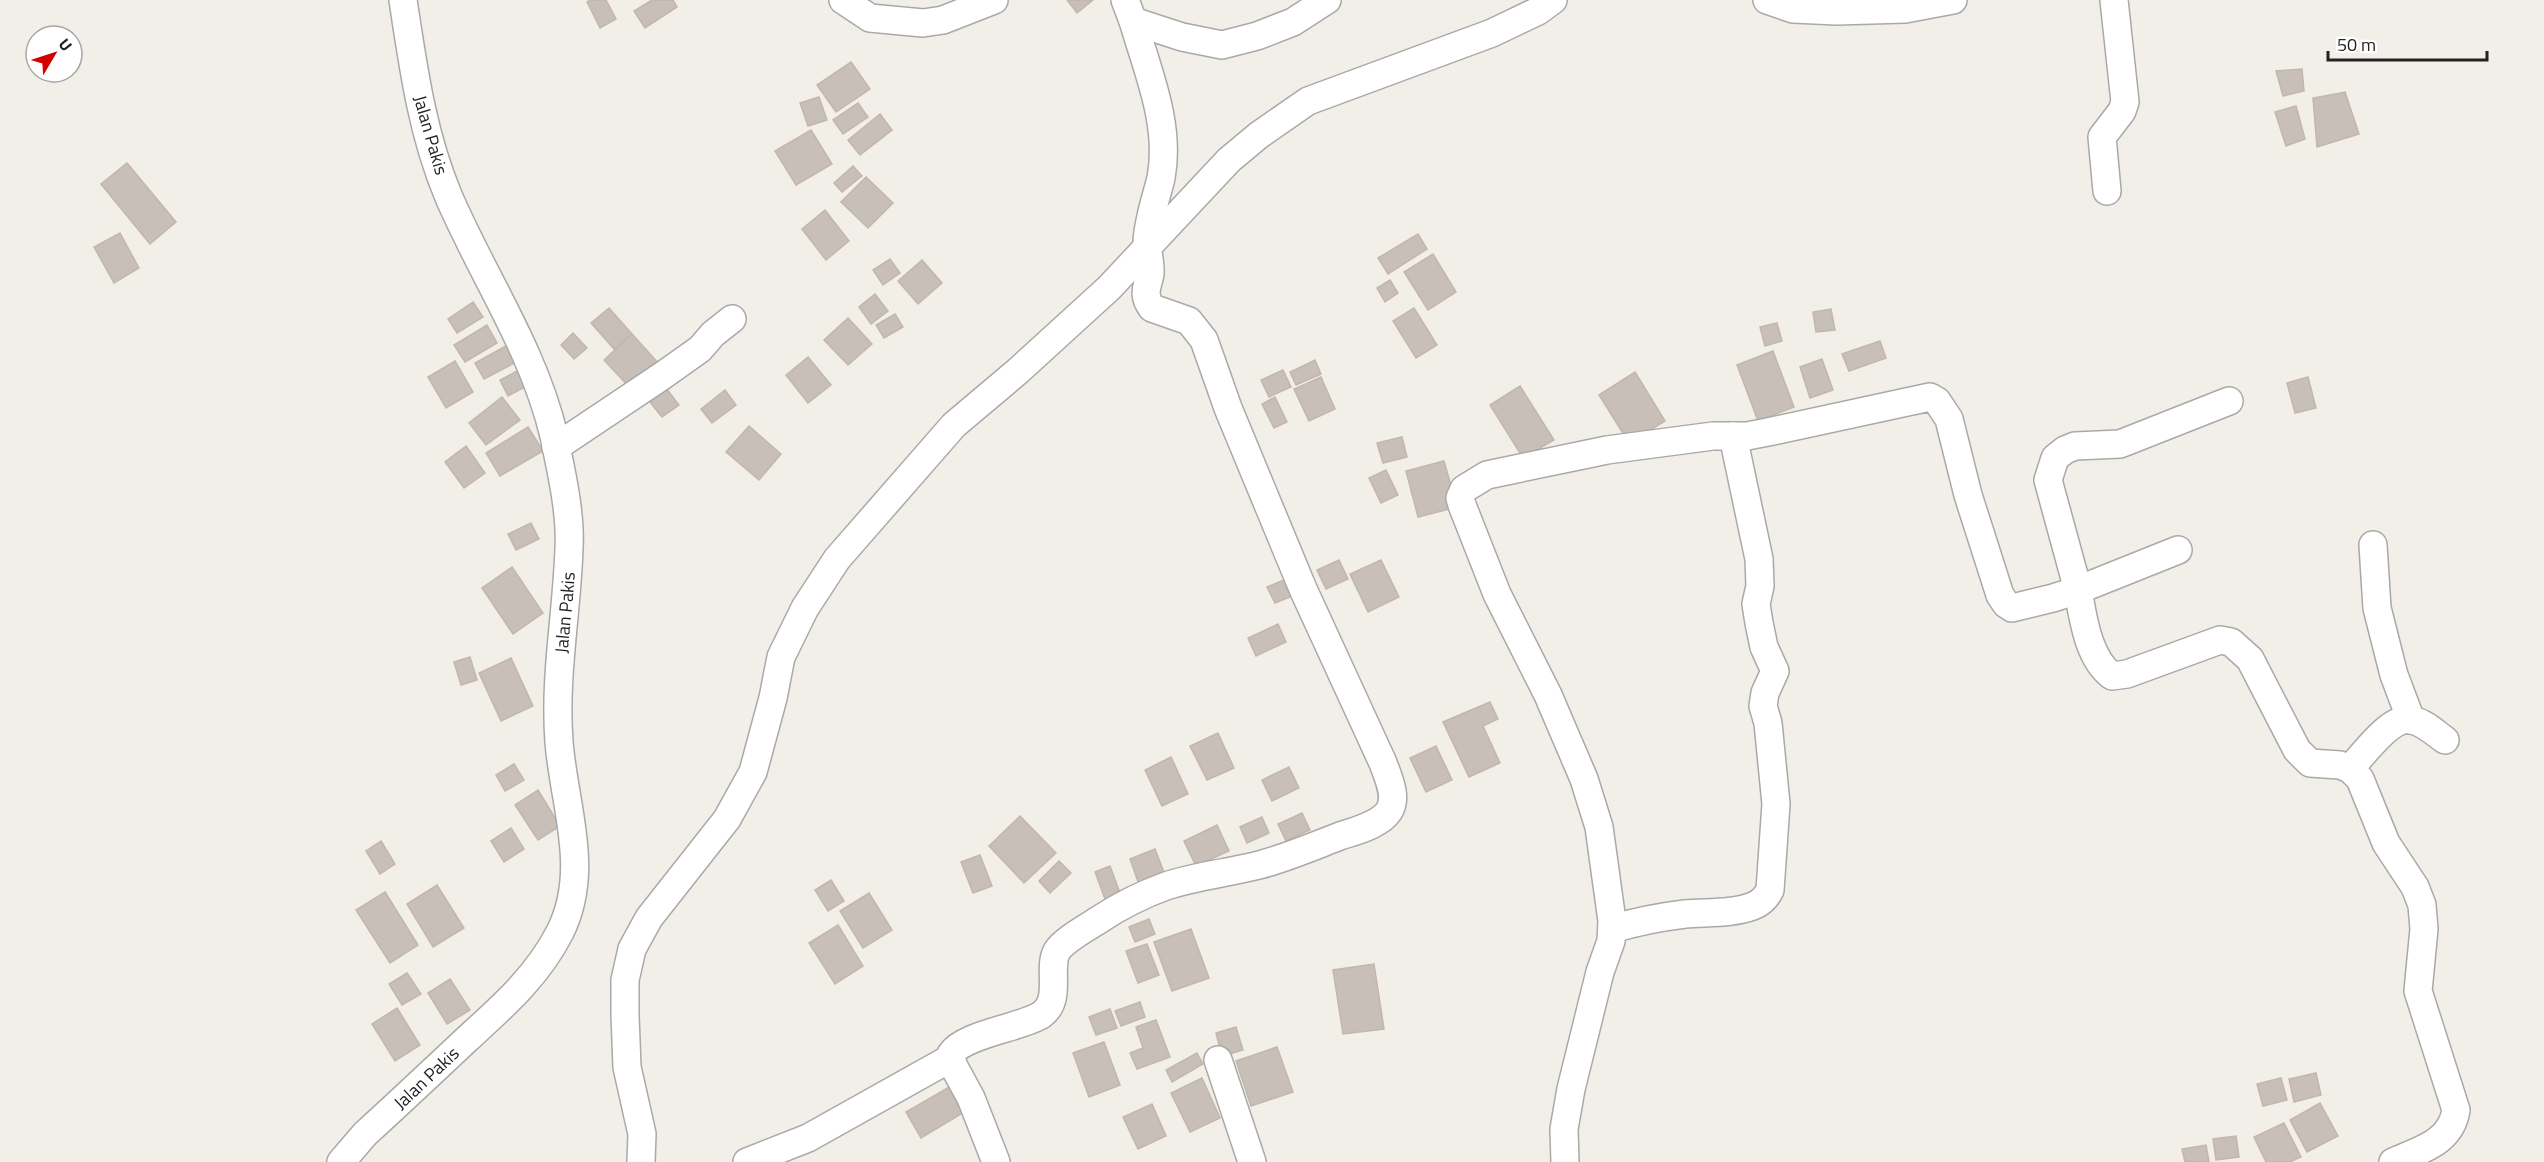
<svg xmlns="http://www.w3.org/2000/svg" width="2544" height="1162" font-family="'Titillium Web',sans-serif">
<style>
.building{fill:#c7bfb8;stroke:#c4b6ab;stroke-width:1.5}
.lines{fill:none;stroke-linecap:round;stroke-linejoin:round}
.minor-casing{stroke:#a9a9a9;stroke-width:30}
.minor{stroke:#fff;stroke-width:27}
.labels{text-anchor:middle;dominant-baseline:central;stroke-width:6;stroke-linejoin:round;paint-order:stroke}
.street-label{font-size:18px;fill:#222;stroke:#fff}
</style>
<rect width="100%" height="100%" fill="#f2efe9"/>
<!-- building -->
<g class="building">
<polygon points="590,0 606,0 616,19 600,28 587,2"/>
<polygon points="652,0 673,0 677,7 645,28 634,11"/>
<polygon points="1067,0 1093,0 1077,13"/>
<polygon points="851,62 870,89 836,112 817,85"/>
<polygon points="2302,69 2304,91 2283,96 2276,71"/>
<polygon points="2345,92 2359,134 2317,147 2313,98"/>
<polygon points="819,97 827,120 808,126 800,103"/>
<polygon points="858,103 868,117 843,134 833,120"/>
<polygon points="2296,106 2305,139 2286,146 2275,112"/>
<polygon points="880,114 892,130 860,155 848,140"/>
<polygon points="811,130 832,164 796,185 775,151"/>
<polygon points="127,163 176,222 150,244 101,184"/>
<polygon points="853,166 862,176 842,192 834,183"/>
<polygon points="866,177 893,203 868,228 841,202"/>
<polygon points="825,210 849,241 826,260 802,229"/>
<polygon points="120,233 139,268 114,283 94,247"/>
<polygon points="1418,234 1427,249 1388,274 1378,258"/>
<polygon points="1433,254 1456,292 1428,310 1404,272"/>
<polygon points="890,259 900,273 883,285 873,270"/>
<polygon points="922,260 942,283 918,304 898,281"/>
<polygon points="1390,280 1398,293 1385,302 1377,288"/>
<polygon points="875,294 888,311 871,324 859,307"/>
<polygon points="473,302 483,317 457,333 448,319"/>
<polygon points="609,308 632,334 614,349 591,323"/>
<polygon points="1414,308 1437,345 1416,358 1393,321"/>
<polygon points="1831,309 1835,330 1816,332 1813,312"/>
<polygon points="895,314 903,327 884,338 876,325"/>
<polygon points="848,318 872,344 848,365 824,340"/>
<polygon points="1777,323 1782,341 1765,346 1760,327"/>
<polygon points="487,325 497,343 465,362 454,345"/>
<polygon points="573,333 587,348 574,359 561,345"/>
<polygon points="632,334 659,364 632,390 604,360"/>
<polygon points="1880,341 1886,358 1849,371 1842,354"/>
<polygon points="511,343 520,360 484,379 475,363"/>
<polygon points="1773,351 1794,407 1758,421 1737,365"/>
<polygon points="808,357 831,385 808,403 786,375"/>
<polygon points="1822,359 1833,390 1810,398 1800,367"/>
<polygon points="1315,360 1321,374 1296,385 1290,372"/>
<polygon points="455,361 473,392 446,408 428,377"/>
<polygon points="519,370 527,386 508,396 500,380"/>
<polygon points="1283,370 1291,387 1269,397 1261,380"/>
<polygon points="1635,372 1665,421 1629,443 1599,395"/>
<polygon points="1321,377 1335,409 1309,421 1294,389"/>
<polygon points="2308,377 2316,408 2295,413 2287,383"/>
<polygon points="1520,386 1554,440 1523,458 1490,405"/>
<polygon points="666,388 679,405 662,417 649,401"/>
<polygon points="725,390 736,405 712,423 701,409"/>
<polygon points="502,397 520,420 486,445 469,423"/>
<polygon points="1275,397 1287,422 1274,428 1262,404"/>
<polygon points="749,426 781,454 759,480 726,452"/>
<polygon points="528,427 543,451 500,476 486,453"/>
<polygon points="1402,437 1407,457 1383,463 1377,443"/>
<polygon points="466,446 485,473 464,488 445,462"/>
<polygon points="1444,461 1457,507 1418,517 1406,471"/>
<polygon points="1386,470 1398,495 1381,503 1369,478"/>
<polygon points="531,523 539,539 516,550 508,534"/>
<polygon points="1339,560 1348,579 1326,589 1317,570"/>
<polygon points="1381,560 1399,597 1368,612 1350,574"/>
<polygon points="512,567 543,613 513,634 482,588"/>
<polygon points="1284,580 1292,596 1275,603 1267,587"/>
<polygon points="1278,624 1286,642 1256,656 1248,638"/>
<polygon points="470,657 477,680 461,685 454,662"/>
<polygon points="511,658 533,706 501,721 479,673"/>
<polygon points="1490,702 1498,719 1483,726 1500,763 1469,777 1443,722"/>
<polygon points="1218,733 1234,768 1207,780 1190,746"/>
<polygon points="1436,746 1452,780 1426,792 1410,758"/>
<polygon points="1171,757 1188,794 1162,806 1145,770"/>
<polygon points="514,764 524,780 505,791 496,775"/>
<polygon points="1289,767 1299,788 1272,801 1262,780"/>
<polygon points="538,790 560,826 538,840 515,805"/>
<polygon points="1302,813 1310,830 1286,841 1278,824"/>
<polygon points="1020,816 1056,853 1024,883 989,846"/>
<polygon points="1262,817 1269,833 1247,843 1240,827"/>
<polygon points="1217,825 1229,851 1196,866 1184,841"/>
<polygon points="511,828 524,849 504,862 491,841"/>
<polygon points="381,841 395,864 380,874 366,851"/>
<polygon points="1155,849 1167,880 1141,890 1130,859"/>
<polygon points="980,855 992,886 973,893 961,862"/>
<polygon points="1059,861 1071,873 1050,893 1039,881"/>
<polygon points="1110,866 1123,901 1108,907 1095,872"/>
<polygon points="831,880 844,901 828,911 815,890"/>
<polygon points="437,885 464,928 433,947 407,904"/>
<polygon points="385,892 418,945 390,963 356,910"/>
<polygon points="869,893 892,930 863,948 840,911"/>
<polygon points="1149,919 1155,934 1135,942 1129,927"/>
<polygon points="838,925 863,966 835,984 809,943"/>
<polygon points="1191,929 1209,978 1172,991 1154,942"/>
<polygon points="1147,944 1159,975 1138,983 1126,951"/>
<polygon points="1374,964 1384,1029 1343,1034 1333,970"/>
<polygon points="407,973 421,994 402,1005 389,984"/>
<polygon points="450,979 470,1010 447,1024 428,993"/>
<polygon points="1140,1002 1145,1017 1121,1026 1115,1011"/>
<polygon points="397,1008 420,1045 395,1061 372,1024"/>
<polygon points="1110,1009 1117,1028 1096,1035 1089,1017"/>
<polygon points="1156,1020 1170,1057 1137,1069 1130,1053 1143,1048 1136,1027"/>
<polygon points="1236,1027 1243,1050 1222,1056 1216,1033"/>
<polygon points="1104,1042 1120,1085 1089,1097 1073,1053"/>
<polygon points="1277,1047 1293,1092 1251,1106 1236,1061"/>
<polygon points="1197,1053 1203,1064 1172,1082 1166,1070"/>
<polygon points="2316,1073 2321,1095 2294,1102 2289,1079"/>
<polygon points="1202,1078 1220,1118 1190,1132 1171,1093"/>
<polygon points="2281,1078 2287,1100 2263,1106 2257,1084"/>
<polygon points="951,1086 966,1111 921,1138 906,1112"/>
<polygon points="2320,1103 2338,1136 2307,1152 2290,1120"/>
<polygon points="1152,1104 1166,1136 1138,1149 1123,1117"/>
<polygon points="2284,1123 2301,1157 2290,1162 2266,1162 2254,1137"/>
<polygon points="2236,1136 2239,1157 2216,1160 2213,1139"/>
<polygon points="2206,1145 2209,1162 2185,1162 2182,1149"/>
</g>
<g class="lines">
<!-- minor casing -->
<g class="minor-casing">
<g id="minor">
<polyline points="843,0 870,18 923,23 943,20 994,0"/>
<polyline points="1125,0 1133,21 1182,37 1222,45 1257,36 1293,22 1327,0"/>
<polyline points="1767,0 1793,9 1837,11 1905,9 1953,0"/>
<polyline points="2107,191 2102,137 2122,111 2125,102 2114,0"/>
<polyline points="556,447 662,376 700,349 713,334 732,319"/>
<polyline points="2373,545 2377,608 2394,675 2411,720"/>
<polyline points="2178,550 2078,590 2048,480 2055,458 2065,450 2075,446 2120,444 2229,401"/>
<path d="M2350,769C2363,755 2391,715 2412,720C2425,723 2435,733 2445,740"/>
<path d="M1612,929C1635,922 1660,917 1685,914C1707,912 1732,914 1753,906C1761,903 1766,898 1770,890L1776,804L1768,723L1763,706L1765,693L1775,671L1764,647L1759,623L1756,604L1760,586L1759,559L1733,436"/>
<polyline points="1218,1060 1252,1162"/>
<path id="s1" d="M341,1162L365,1134C399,1103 432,1072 466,1040C502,1007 537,977 560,932C591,870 564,806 559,742C554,676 567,613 569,548C571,513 561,470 554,436C534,350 482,275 448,195C422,133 413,66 403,0"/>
<polyline points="641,1162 642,1134 627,1067 625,1015 625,980 632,949 649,918 727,819 753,772 773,698 781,657 805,608 837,559 954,425 1018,371 1109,288 1229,160 1259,135 1308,101 1492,33 1538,11 1553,0"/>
<polyline points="747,1162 808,1138 951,1058"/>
<path d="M996,1162L971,1098L953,1065L951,1054C964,1034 1020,1028 1041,1015C1063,1000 1047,968 1057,951C1063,941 1086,928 1097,921C1118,907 1141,895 1166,886C1195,876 1228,873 1259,865C1286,858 1314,846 1340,836C1355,831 1380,825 1389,811C1398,797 1388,777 1383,763L1303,589L1228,408L1204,340L1189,321L1152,308C1142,295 1147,288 1150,274C1151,263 1147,252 1147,242C1148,220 1156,199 1161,178C1171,125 1148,72 1133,21"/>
<path d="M1565,1162L1564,1129L1571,1089L1600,972L1611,941L1612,921L1599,827L1584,779L1548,695L1497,594L1462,505L1460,498L1464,489L1487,475L1607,450L1713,436H1747L1768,432L1930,397L1937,401L1949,419L1968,495L2000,595L2006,604L2012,608L2053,598L2078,590C2083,618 2088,658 2112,676L2127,674L2220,640L2231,642L2250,659L2297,750L2310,763L2340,765L2350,769L2360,779L2386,843L2415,887L2422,905L2424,929L2418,991L2456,1110C2451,1143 2420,1150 2393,1162"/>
</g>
</g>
<!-- minor -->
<use href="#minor" class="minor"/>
</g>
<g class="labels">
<!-- street labels -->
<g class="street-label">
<text transform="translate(431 135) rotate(74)">Jalan Pakis</text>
<text stroke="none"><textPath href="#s1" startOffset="642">Jalan Pakis</textPath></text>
<text stroke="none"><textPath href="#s1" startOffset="120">Jalan Pakis</textPath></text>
</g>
</g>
<!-- north arrow -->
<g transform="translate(54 54) rotate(51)"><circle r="28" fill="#ffffff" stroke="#a7a7a7" stroke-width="1.5"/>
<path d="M0-4.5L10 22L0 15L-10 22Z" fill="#d40000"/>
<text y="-9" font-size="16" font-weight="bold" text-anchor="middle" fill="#222222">U</text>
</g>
<!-- scale -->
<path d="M2328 51v9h159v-9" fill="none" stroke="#222222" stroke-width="3"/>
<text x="2337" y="51" font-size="18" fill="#222222" stroke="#ffffff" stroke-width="4.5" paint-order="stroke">50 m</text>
</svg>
